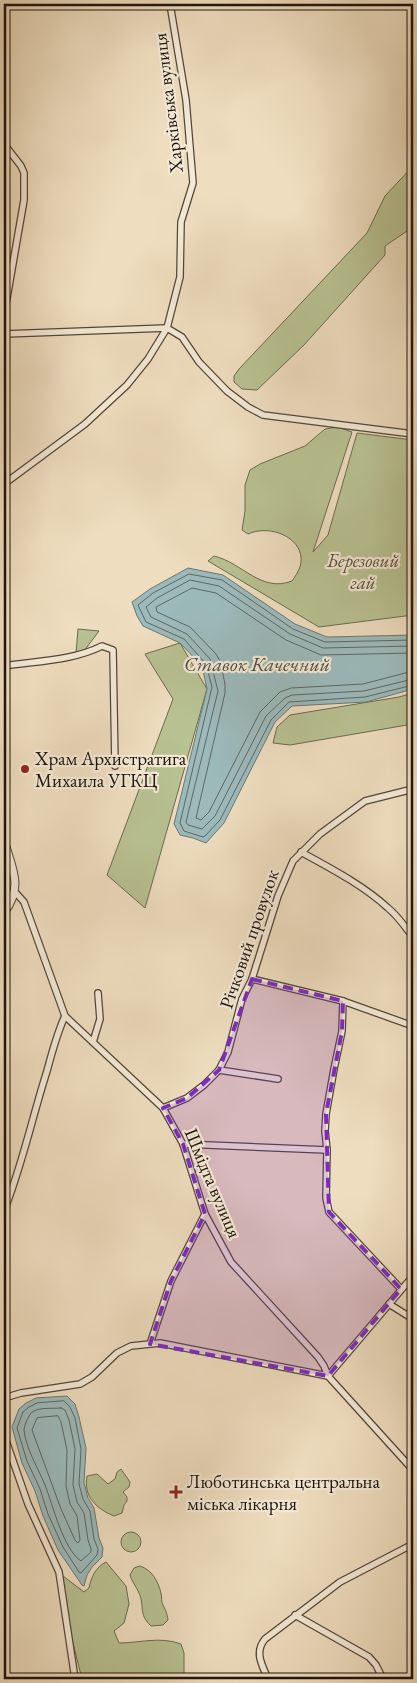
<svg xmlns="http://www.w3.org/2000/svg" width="417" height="1683" font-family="'EB Garamond',serif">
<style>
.green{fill:#b8c192;stroke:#6b6a4f}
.water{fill:#9cbabb;stroke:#6a7875}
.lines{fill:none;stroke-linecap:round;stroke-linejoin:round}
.shore{stroke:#5d6764;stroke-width:1}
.minor-casing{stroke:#524639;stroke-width:8}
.tertiary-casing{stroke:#524639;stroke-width:9}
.minor{stroke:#f4e9d5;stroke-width:5.5}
.tertiary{stroke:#f4e9d5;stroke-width:7}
.marked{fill:#7b2cbf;fill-opacity:0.2;stroke:#7b2cbf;stroke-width:4;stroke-dasharray:10 6;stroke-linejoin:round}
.poi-dot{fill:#8f2418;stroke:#f4e9d5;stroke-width:2}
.labels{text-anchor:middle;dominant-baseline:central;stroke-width:4.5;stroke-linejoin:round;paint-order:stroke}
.street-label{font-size:19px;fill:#1e140c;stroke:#f4e9d5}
.park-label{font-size:19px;font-style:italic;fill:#54513b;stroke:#f4e9d5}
.poi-label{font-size:19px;fill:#1e140c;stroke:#f4e9d5;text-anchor:start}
.water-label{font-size:20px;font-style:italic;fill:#4a4e49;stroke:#f4e9d5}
</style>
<rect width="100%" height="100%" fill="#eeddbf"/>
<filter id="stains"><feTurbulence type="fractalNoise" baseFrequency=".004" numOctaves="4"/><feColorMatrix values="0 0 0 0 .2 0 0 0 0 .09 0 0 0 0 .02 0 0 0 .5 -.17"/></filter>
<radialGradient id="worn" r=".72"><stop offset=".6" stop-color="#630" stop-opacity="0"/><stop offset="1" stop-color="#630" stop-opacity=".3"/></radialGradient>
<!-- green -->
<g class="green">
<polygon points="413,166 413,227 385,246 385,255 304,345 257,390 242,389 234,382 234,376 239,369 367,233 385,196"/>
<path d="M338,427L352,432L313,552L328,535L357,433L413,440V615L319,627L208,561L214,556C243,563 261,593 292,581C295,577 298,572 300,567C307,543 280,528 259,531C255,531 251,533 248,534L242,530L245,511V485L250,470L260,464L305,446L325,429Z"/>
<polygon points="78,629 99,631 84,651 76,653"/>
<polygon points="180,643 207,689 145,908 107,875 173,699 145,654"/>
<polygon points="413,693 413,724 290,745 273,743 277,727 290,715 399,697"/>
<path d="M121,1469L130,1482L129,1487L123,1492L127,1497V1501L124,1505L122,1513L114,1516C97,1509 83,1497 87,1476L97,1474L108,1484L115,1479L117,1472Z"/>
<circle cx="131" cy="1542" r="10"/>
<path d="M106,1562L126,1586L129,1604L124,1623L114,1631L119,1643C140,1643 160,1636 181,1644L184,1653V1679H82L57,1580L63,1576L84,1592L89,1588C91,1577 96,1567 106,1562Z"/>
<path d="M140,1566C152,1570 158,1581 161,1593C162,1597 161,1602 163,1605C166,1611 167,1613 168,1620L163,1625L151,1626C138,1614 145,1606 139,1593C136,1586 132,1582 130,1575L134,1568Z"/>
</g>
<!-- water -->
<g class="water">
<polygon points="188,568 223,575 295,624 327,637 413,635 413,689 366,702 292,706 275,722 224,823 206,843 193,838 180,835 174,824 207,689 202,666 180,643 143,626 137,616 132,602 150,589"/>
<polygon points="67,1396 75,1404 79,1417 86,1448 84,1483 88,1498 94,1508 99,1538 103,1548 102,1557 92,1567 87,1575 84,1586 82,1585 58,1550 43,1516 35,1491 22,1463 12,1427 19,1409 26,1403 36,1398"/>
</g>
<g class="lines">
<!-- shore -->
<g class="shore">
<polyline points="413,640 325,642 293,629 222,580 189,574 153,593 138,605 146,622 184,639 206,664 212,687 180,823 184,831 203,837 205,836 220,820 271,720 289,702 365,697 413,685"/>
<polyline points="413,646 323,648 290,634 219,586 190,580 157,598 146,607 151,617 187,634 210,659 218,691 186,822 188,825 202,829 215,816 266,716 285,698 292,695 364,691 413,679"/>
<polyline points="413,653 321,655 286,640 216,593 192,588 156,607 157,612 190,627 216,654 220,661 225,684 225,693 196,818 201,820 209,812 260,712 280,692 291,688 363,684 413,671"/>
<polygon points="64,1401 70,1407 75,1418 81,1449 79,1484 83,1499 90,1511 94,1539 98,1549 97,1555 81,1573 79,1572 63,1547 48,1514 40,1489 27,1461 17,1428 23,1412 29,1407 37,1403"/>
<path d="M61,1408L65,1410L69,1420L75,1449L73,1485L77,1502L84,1513L88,1540L91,1549V1552L81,1561C63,1549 53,1505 45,1485C38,1468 26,1449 24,1430C24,1426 27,1420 29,1416C33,1406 52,1409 61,1408Z"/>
<polygon points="58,1416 61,1422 67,1450 66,1486 70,1504 77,1516 80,1540 78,1543 75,1540 61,1509 32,1430 37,1418"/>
</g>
<!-- minor casing -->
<g class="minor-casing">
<g id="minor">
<polyline points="4,144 21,166 24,173 24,200 4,315"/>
<polyline points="4,334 167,328 182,337 199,362 227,391 248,407 263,415 413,434"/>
<polyline points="4,484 85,424 127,385 148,359 167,328 180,277 181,222 193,183 186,100 170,4"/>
<path d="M4,666C36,661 72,661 102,646L113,650L115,766"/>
<path d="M301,852C330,868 363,885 388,908C398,916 405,927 413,937"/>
<polyline points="15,892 24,902 65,1016 163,1108 183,1144 205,1214 231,1262 318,1357 324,1366 328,1376 413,1470"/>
<polyline points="252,979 343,1001 413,1026"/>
<polyline points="343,1001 342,1031 334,1069 326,1114 325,1131 327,1150 326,1198 329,1212 401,1289"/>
<polyline points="93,1042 100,1019 98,993"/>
<polyline points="219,1070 278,1079"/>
<polyline points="163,1108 187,1098 204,1085 219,1070 228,1052 242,999 252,979 278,896 293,861 320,834 365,801 413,789"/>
<polyline points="183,1144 327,1150"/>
<path d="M4,1211C22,1166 32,1118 47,1071C52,1052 57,1033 65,1016"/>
<polyline points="389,1304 413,1319"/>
<polyline points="150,1344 171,1281 205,1214"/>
<polyline points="328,1376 413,1276"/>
<polyline points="4,1398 21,1393 80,1384 92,1377 117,1353 131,1346 160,1343 328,1376"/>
<polyline points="4,1435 28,1504 59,1572 75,1679"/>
<polyline points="295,1615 369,1657 376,1665 383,1679"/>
<path d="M268,1679C262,1665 254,1652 265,1639L340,1582L413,1544"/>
</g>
</g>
<!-- tertiary casing -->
<g class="tertiary-casing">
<path id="tertiary" d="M4,840C12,869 24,886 4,913"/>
</g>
<!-- minor -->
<use href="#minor" class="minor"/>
<!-- tertiary -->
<use href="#tertiary" class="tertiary"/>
</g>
<!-- marked area -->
<path class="marked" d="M252,979L343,1001L342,1031L326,1114L329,1212L401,1289L328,1376L150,1344L171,1281L205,1214L183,1144L163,1108L187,1098L219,1070Z"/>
<!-- markers -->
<g class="poi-dot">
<circle cx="25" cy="769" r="5"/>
<path d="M173.5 1484.5h5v5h5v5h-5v5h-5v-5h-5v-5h5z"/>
</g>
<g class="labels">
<!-- street labels -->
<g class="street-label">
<text transform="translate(168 103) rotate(-97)">Харківська вулиця</text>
<text transform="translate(249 939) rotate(-71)">Річковий провулок</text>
<text transform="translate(213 1183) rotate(67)">Шмідта вулиця</text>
</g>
<!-- park labels -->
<g class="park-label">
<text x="363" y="560">Березовий<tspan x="363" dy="22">гай</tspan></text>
</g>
<!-- poi labels -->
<g class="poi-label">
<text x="35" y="758">Храм Архистратига<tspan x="35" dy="22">Михаила УГКЦ</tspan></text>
<text x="187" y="1481">Люботинська центральна<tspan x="187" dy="22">міська лікарня</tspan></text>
</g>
<!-- water labels -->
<g class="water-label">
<text x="257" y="664">Ставок Качечний</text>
</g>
</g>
<!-- margin -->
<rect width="417" height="1683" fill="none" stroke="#eeddbf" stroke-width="20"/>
<rect x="5" y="5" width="407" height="1673" fill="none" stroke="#1e140c" stroke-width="2.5"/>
<rect x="10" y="10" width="397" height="1663" fill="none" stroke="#1e140c"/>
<rect width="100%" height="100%" filter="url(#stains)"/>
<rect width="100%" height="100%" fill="url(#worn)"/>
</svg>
